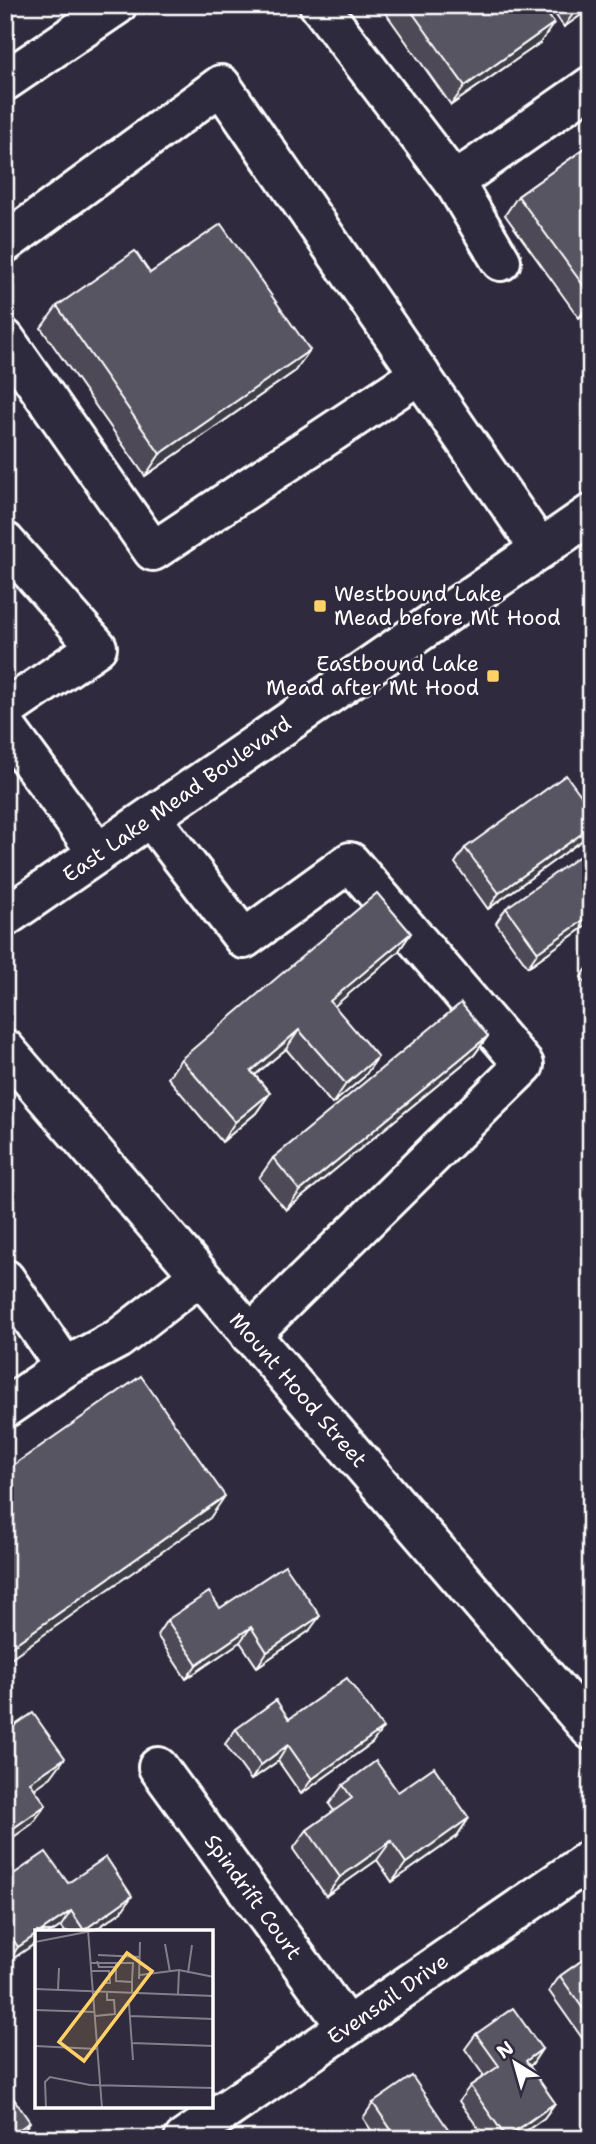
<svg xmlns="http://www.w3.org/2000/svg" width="596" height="2144" font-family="'Shantell Sans',sans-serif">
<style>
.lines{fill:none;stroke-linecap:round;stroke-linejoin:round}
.minor-casing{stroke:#fff;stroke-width:44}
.major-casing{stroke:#fff;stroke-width:44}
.minor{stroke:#2f2a3d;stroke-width:38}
.major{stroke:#2f2a3d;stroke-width:38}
.wall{fill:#4d4956;stroke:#fff;stroke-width:2}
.shaded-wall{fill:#3e3c46;stroke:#fff;stroke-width:2}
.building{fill:#595564;stroke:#fff;stroke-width:2}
.poi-dot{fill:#ffd166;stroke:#2f2a3d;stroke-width:2.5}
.labels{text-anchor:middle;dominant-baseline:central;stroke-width:5;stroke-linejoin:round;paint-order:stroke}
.poi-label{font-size:21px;fill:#fff;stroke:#2f2a3d;text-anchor:start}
.street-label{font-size:21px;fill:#fff;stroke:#2f2a3d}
.inset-road{fill:none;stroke:#827f8b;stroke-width:2}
.view{fill:#ffd166;fill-opacity:0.15;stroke:#ffd166;stroke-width:3.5}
.inset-edge{fill:none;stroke:#fff;stroke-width:3.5}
</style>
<rect width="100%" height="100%" fill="#2f2a3d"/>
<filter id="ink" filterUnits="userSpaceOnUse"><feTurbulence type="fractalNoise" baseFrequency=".0143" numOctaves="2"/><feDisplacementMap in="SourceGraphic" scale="14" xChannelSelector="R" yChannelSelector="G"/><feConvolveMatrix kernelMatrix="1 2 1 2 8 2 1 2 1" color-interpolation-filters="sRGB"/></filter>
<g filter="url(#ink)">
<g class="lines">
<!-- minor casing -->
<g class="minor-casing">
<g id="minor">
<polyline points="319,5 454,182 501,261"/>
<polyline points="5,81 117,5"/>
<polyline points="454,182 591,86"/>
<polyline points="5,243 221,85 540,549"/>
<polyline points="5,339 153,551 420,374"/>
<polyline points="5,542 97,647 5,710"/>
<polyline points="5,726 98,853"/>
<polyline points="151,818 244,939 350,862 524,1065 250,1335"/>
<polyline points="5,1049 591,1730"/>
<polyline points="5,1279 65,1367"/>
<polyline points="5,1408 65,1367 118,1339 199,1276"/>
<polyline points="158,1767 347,2027"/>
<polyline points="184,2139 591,1859"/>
</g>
</g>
<!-- major casing -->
<g class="major-casing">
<polyline id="major" points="5,917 591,514"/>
</g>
<!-- minor -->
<use href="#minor" class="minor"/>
<!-- major -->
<use href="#major" class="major"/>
</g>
<!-- wall -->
<g class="wall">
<polygon points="380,5 541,5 540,43 451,105"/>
<polygon points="549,5 591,5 591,8 564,27"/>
<polygon points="591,144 591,310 579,318 505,215 518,196"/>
<polygon points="150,273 294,372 145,476 41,328 57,306"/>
<polygon points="588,836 488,909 455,863 465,848"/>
<polygon points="506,908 591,922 528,967 496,923"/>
<polygon points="411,933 398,952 334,1006 364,1077 332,1104 286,1049 255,1075 270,1093 256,1113 222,1142 168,1078 181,1059"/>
<polygon points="591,963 591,991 581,977"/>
<polygon points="488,1036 474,1055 286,1210 259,1178 273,1158"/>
<polygon points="220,1608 309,1631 257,1667 240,1642 186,1679 157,1635 167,1620"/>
<polygon points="289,1719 372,1743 301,1794 278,1761 251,1780 225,1744 236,1729"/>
<polygon points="343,1785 398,1792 469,1818 456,1837 392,1882 377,1860 326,1896 293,1849 307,1830 334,1811 329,1804"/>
<polygon points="5,1880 68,1883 122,1911 92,1932 65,1932 61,1926 8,1962 5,1958"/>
<polygon points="591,1954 591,2032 582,2038 549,1991 560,1976"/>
<polygon points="476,2034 542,2049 532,2064 529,2066 555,2103 544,2118 515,2139 486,2139 459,2101 470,2086 484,2076 465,2049"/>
<polygon points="373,2103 455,2139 377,2139 363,2118"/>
</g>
<!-- shaded-wall -->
<g class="shaded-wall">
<polygon points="581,5 591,5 591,8 564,27 577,8"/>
<polygon points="554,23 540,43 451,105 465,86"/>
<polygon points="591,301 591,310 579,318"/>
<polygon points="310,350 294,372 145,476 160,454"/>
<polygon points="591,827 591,833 588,836 488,909 499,893"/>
<polygon points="591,915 591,922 528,967 538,952"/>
<polygon points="411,933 398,952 317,1021 330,1001"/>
<polygon points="299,1030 286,1049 237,1090 251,1071"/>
<polygon points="488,1036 474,1055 286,1210 300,1191"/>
<polygon points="378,1057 364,1077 332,1104 346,1084"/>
<polygon points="270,1093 256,1113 222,1142 235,1122"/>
<polygon points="225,1496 210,1518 5,1662 5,1651"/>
<polygon points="320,1616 309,1631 257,1667 267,1652"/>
<polygon points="251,1627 240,1642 186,1679 197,1664"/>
<polygon points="383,1728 372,1743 301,1794 312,1779"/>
<polygon points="288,1745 278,1761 251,1780 261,1765"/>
<polygon points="65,1758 51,1777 16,1802 30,1782"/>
<polygon points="46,1805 32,1824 5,1843 5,1834"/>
<polygon points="469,1818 456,1837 392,1882 406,1863"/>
<polygon points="391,1841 377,1860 326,1896 340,1877"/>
<polygon points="132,1896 122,1911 92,1932 82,1932 84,1930"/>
<polygon points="71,1911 61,1926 52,1932 40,1932"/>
<polygon points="37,1934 37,1942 8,1962 18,1947"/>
<polygon points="591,2026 591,2032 582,2038"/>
<polygon points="542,2049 532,2064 515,2076 526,2061"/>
<polygon points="555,2103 544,2118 515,2139 505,2139"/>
<polygon points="30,2122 19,2137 17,2139 5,2139"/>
</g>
<!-- building -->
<g class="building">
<polygon points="407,5 541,5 554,23 465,86"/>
<polygon points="591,144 591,296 518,196"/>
<polygon points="221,224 310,350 160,454 57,306 135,251 150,273"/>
<polygon points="566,775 591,809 591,827 499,893 465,848"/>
<polygon points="591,848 591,915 538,952 506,908"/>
<polygon points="377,893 411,933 330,1001 378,1057 346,1084 299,1030 251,1071 270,1093 235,1122 181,1059"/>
<polygon points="461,1003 488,1036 300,1191 273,1158"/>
<polygon points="141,1376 225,1496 5,1651 5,1471"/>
<polygon points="285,1565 320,1616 267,1652 251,1627 197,1664 167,1620 209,1592 220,1608"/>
<polygon points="347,1678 383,1728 312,1779 288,1745 261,1765 236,1729 276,1700 289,1719"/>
<polygon points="33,1713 65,1758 30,1782 46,1805 5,1834 5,1732"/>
<polygon points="376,1761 398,1792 434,1767 469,1818 406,1863 391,1841 340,1877 307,1830 352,1798 343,1785"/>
<polygon points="46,1852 68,1883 106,1857 132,1896 84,1930 71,1911 40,1932 37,1932 37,1934 18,1947 5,1927 5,1880"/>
<polygon points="591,1954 591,2020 560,1976"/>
<polygon points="513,2008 542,2049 526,2061 555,2103 506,2137 470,2086 499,2066 476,2034"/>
<polygon points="412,2076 455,2139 394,2139 396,2137 373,2103"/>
<polygon points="5,2086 30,2122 5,2139"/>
</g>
</g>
<!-- markers -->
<g class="poi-dot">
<rect x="313" y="599" width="14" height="14" rx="3.5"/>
<rect x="486" y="669" width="14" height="14" rx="3.5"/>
</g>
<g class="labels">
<!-- poi labels -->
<g class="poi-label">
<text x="334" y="594">Westbound Lake<tspan x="334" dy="24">Mead before Mt Hood</tspan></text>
<text x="479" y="664" text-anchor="end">Eastbound Lake<tspan x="479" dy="24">Mead after Mt Hood</tspan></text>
</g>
<!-- street labels -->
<g class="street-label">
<text transform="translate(177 799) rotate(-35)">East Lake Mead Boulevard</text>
<text transform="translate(298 1390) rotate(49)">Mount Hood Street</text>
<text transform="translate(253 1897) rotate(54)">Spindrift Court</text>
<text transform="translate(388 1999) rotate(-35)">Evensail Drive</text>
</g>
</g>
<!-- overview -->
<g transform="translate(35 1930)">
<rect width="178" height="178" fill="#2f2a3d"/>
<path class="inset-road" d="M53,0L67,178M0,12L62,0M130,14L135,42M63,25L105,27M62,31L64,37H81M56,33H81M57,41H74L75,53H69M153,43L157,15M105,45L144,40L179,47M104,49L105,12M0,59L179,66M23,60L24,38M97,63V52L98,33H81V51L97,52M143,64L144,40M143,64L144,41M94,74L98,130M0,80L60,82M60,86L80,84L79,70H72V62M95,86L179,89M97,113L179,116M0,116L62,119M11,178L10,152L15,147L55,155L179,158"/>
<path class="view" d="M92,23L117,41L49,131L24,112Z"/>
<rect width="178" height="178" class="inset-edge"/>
</g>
<!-- margin -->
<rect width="596" height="2144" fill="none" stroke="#2f2a3d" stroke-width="28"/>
<rect x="14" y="14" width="568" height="2116" fill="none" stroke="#fff" stroke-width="2.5" filter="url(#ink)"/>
<!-- north arrow -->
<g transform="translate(515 2063) rotate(323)" stroke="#2f2a3d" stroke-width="5" paint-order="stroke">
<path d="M0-5L12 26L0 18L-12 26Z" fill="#ffffff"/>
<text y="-10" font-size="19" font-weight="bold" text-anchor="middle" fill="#ffffff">N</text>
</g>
</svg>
